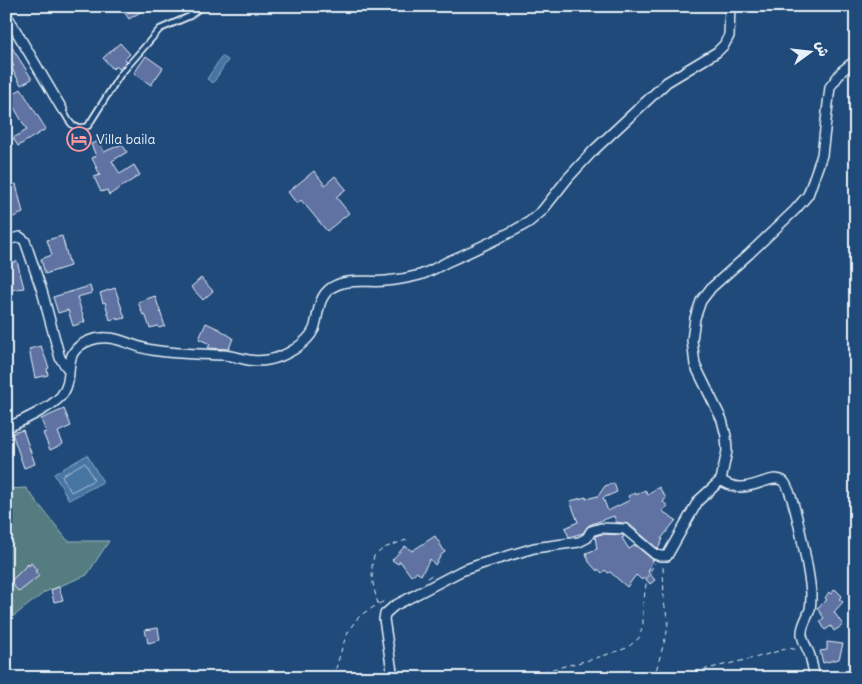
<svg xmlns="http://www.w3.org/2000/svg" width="862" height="684" font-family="Delius,'Playpen Sans Arabic',sans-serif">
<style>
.green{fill:#557b81;stroke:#9eb6bc}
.water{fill:#4775a2;stroke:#87a7c4}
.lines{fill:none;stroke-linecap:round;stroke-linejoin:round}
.shore{stroke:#a8bfd6;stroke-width:1}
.building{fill:#5f72a2;stroke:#e8f1f8}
.lane-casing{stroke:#e8f1f8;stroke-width:8}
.street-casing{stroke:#e8f1f8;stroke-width:12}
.path{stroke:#e8f1f8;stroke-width:1;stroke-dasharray:5 4;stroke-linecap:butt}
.lane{stroke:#1f4a7a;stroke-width:4.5}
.street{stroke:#1f4a7a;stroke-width:9}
.labels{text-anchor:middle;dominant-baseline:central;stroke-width:4;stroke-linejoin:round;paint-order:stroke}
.poi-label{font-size:14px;fill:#e8f1f8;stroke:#1f4a7a;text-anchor:start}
</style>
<rect width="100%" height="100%" fill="#1f4a7a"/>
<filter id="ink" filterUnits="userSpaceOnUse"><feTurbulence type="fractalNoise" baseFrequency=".02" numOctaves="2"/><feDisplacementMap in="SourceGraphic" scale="10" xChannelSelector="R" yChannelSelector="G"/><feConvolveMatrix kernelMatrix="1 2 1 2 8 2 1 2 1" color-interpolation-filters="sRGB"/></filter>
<g filter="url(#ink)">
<!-- green -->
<polygon class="green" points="26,488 68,541 109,541 87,575 45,592 6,622 6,489"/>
<!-- water -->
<g class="water">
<polygon points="222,56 228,60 213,83 207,79"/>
<polygon points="87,455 103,482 69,500 54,474"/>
</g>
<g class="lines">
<!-- shore -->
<polygon class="shore" points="84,463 86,464 94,480 71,492 62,476"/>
</g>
<!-- building -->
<g class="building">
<polygon points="130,6 139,6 142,11 129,19 123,10"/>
<polygon points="6,38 32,79 21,85 11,67 14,66 6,53"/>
<polygon points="120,43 130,54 125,59 127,61 119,69 116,66 113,69 103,58"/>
<polygon points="146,56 163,68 151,85 134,73"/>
<polygon points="21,89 46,129 18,146 13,138 27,130 8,97"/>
<polygon points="99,141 104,152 122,144 127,152 112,161 120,174 134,165 140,175 109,195 107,190 101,192 94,177 100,175 92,158 96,156 91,144"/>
<polygon points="314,171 325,185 335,176 346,189 336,197 349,213 327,231 301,200 297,204 288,192"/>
<polygon points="16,184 23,213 6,220 6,187"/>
<polygon points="62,236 70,266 45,274 41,259 52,255 47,240"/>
<polygon points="17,261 24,288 10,290 6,278 6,264"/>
<polygon points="201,278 213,291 203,300 191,287"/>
<polygon points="90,286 92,293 77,297 85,322 73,326 68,310 58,313 53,297"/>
<polygon points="115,288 125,318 117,320 117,318 110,320 105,302 103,303 100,293"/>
<polygon points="155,296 165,326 159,328 158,326 150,328 145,314 143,315 138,302"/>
<polygon points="206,323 219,329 233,338 229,349 208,348 210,344 199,339"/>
<polygon points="41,346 49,368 47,369 48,375 35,378 29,349"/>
<polygon points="64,409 71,426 58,432 63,444 50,450 43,433 46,432 41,419"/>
<polygon points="23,430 35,464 24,468 12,433"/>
<polygon points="614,483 617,492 603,498 608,511 630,500 628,496 635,493 636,495 645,490 648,495 659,487 666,498 663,502 668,506 662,511 676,520 661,539 663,539 658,549 629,524 616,522 614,516 589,525 583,533 569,537 565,528 578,522 570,501 586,497 586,499 598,496 605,486"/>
<polygon points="602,534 623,535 624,537 622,538 629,549 635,545 653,560 648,572 655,580 650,584 644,577 642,580 636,575 627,587 610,572 608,573 605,570 602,573 598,569 597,571 589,562 586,553 597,549 595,536"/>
<polygon points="435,536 445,552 442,554 435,565 430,559 421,575 416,572 411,576 400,561 398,564 392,560 405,546 412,551"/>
<polygon points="31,563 37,570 35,571 39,576 19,592 10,582 28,564 29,566"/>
<polygon points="59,587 63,600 54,602 51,590"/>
<polygon points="835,589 842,596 839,599 843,602 834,612 843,625 834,631 831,626 825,630 820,621 824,618 817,608 827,600 825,598 829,592 831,594"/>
<polygon points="158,628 160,640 148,643 145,630"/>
<polygon points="827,642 843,644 839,659 823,663 820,651 827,650"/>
</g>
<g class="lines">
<!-- lane casing -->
<g class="lane-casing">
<path id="lane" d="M62,109C70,122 71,131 88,126L120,75L160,29L190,16L202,6"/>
</g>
<!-- street casing -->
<g class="street-casing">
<g id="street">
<polyline points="6,14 62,109"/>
<polyline points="6,240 20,237 25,241 42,291 60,358 68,369"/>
<path d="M6,428C20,422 52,407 61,396C78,376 57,352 91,340C113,332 131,347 152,350C176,354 200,354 224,355C242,357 249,363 268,360C285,357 307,344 314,329C319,315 317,298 331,288C347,277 369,283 386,281C397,280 409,278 420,275C429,272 438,267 447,262C470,252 493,241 515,230L529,222L542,211L568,178L593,151L667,82L717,52L724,45L729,36L730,6"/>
<polyline points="393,678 384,619 385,614 394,606 461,571 481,564 534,548 579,542 587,538 591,531 601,528 625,529 655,554 660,556 667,556 698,501 721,480"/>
<path d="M815,678C813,670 812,663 810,656C808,649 802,641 802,634C801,626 808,617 810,609C811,604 811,599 811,594C810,578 794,487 783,481C768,472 746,499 721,480L727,451L726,436L722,420L695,365L692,340L695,318L701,301L711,288L749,254L795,210L808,195L822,155L830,87L842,71L856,60"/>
</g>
</g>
<!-- path -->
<g class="path">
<polyline points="427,578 434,574"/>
<polyline points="379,604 386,600"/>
<path d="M333,678C340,658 343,634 358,618C363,612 372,609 378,604C374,589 369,572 374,556L384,548L409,539"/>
<polyline points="517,678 593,659 627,648 639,638 643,625 643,607 647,577 655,563"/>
<polyline points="654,678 667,632 668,622 664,602 663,566"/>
<polyline points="668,678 758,657 789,648 798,650"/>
</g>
<!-- lane -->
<use href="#lane" class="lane"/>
<!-- street -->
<use href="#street" class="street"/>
</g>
</g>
<!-- icons -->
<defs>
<g id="hotel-ring" transform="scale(1.25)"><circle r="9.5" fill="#1f4a7a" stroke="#ff9aa2" stroke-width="1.5"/><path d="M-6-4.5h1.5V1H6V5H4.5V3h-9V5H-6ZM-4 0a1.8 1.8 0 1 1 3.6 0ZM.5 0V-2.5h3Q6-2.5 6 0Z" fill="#ff9aa2"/></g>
</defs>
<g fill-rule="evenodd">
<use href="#hotel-ring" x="79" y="139"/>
</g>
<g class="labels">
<!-- poi labels -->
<g class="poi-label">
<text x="96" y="139">Villa baila</text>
</g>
</g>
<!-- margin -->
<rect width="862" height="684" fill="none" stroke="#1f4a7a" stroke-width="25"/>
<rect x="12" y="12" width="837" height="659" fill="none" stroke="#e8f1f8" stroke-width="2" filter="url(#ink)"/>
<!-- north arrow -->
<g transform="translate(810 52) rotate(75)" stroke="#1f4a7a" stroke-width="4" paint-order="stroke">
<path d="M0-4L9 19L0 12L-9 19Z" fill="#e8f1f8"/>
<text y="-8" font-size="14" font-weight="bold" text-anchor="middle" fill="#e8f1f8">ش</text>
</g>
</svg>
